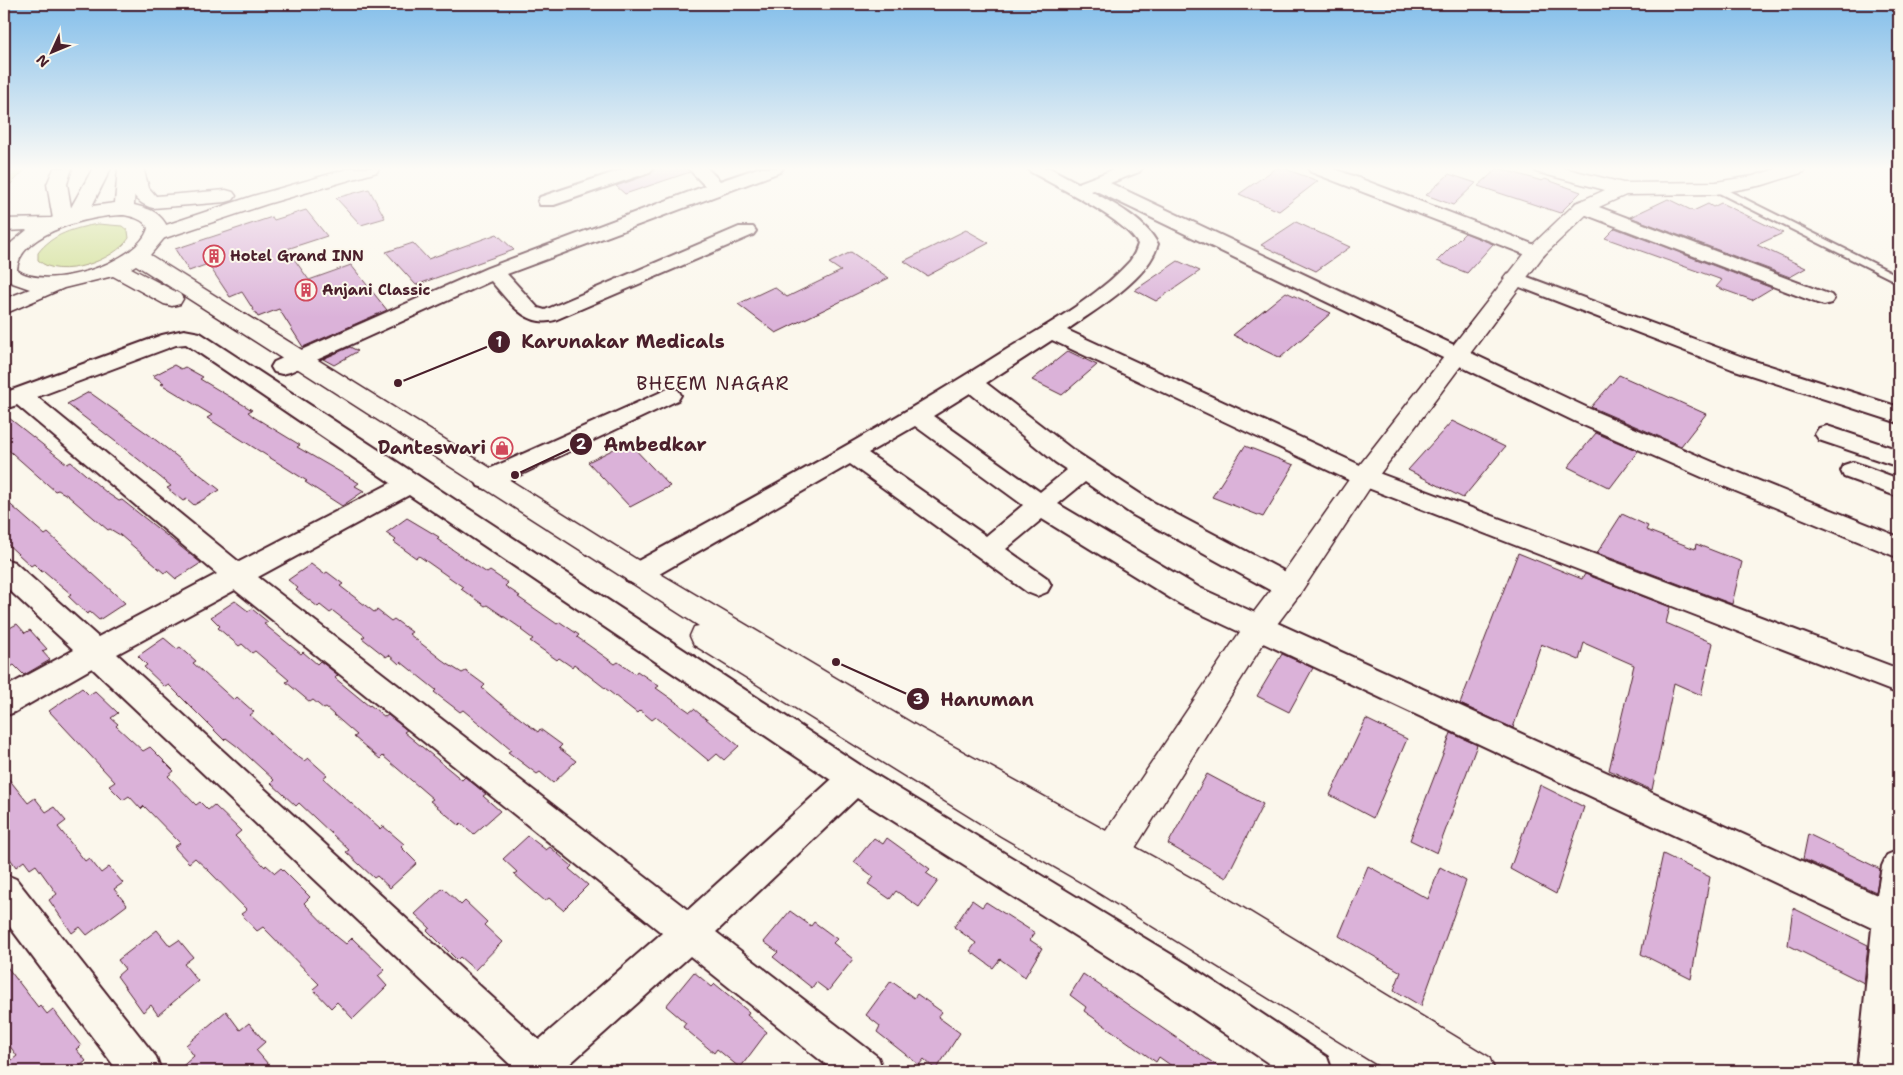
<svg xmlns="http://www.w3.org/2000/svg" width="1903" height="1075" font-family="'Shantell Sans',sans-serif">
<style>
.green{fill:#cfde92;stroke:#8c7e5e}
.building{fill:#dbb2d9;stroke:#4a1f2b}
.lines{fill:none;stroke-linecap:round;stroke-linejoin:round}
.service-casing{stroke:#4a1f2b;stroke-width:4}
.minor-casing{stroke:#4a1f2b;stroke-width:4}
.tertiary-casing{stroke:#4a1f2b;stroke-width:3}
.secondary-casing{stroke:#4a1f2b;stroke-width:3}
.service{fill:#fbf7ec;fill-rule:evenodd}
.minor{fill:#fbf7ec;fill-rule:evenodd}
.tertiary{fill:#fbf7ec;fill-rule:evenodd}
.secondary{fill:#fbf7ec;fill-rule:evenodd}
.labels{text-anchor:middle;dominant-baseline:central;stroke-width:4;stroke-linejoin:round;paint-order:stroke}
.far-poi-label{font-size:15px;font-weight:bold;fill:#4a1f2b;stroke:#fbf7ec;text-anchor:start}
.poi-label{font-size:18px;font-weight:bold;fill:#4a1f2b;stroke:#fbf7ec;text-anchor:end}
.neighbourhood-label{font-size:19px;letter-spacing:1px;fill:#4a1f2b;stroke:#fbf7ec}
.leader{fill:none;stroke:#4a1f2b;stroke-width:2}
.callout-dot{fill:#4a1f2b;stroke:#fbf7ec;stroke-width:2}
.mark-label{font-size:15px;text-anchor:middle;font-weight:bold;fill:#fff}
.callout-label{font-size:19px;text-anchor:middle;font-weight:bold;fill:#4a1f2b;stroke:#fbf7ec;stroke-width:4;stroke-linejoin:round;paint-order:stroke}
</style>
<rect width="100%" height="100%" fill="#fbf7ec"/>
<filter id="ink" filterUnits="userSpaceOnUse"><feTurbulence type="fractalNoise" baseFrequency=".02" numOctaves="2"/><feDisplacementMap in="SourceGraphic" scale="10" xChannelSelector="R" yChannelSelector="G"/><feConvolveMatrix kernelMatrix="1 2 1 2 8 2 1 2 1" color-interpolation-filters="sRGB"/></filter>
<g filter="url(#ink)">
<!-- green -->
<g class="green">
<polygon points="4,168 27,168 4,191"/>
<path d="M98,224L122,226L128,231L129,238C115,260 59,281 38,260V253C52,234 75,228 98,224Z"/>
</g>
<!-- building -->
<g class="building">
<polygon points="655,168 686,168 690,172 625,194 616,186 651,174"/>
<polygon points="1276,168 1283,168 1318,181 1279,211 1239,194"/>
<polygon points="1498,168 1542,181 1545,179 1581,192 1560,213 1478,186"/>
<polygon points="1449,174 1476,183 1453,205 1426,195"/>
<polygon points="369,189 385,218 361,225 336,198"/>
<polygon points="1668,199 1693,211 1708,204 1713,207 1721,203 1783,233 1757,245 1806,268 1790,277 1630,217"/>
<polygon points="306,210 327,236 287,249 309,280 351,265 387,310 303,347 279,309 258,317 242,292 230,297 208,264 189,271 175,249 272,217 274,220"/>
<polygon points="1296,222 1350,247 1316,271 1261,245"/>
<polygon points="1615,228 1772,288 1752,300 1716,287 1722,280 1605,238"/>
<polygon points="966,230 989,243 927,276 904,261"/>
<polygon points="1465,233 1493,244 1467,273 1437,261"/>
<polygon points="497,234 514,250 416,285 386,252 413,243 428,259"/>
<polygon points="851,252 889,278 776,333 738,304 774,287 787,297 841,271 829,263"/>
<polygon points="1178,261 1200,271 1156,301 1135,290"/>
<polygon points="1286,292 1331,313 1280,358 1233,335"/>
<polygon points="350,347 358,351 334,365 323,359"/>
<polygon points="1068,351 1097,365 1062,395 1032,380"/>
<polygon points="174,365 181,369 185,367 203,377 200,379 252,410 248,412 254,417 300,445 297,447 359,483 355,486 364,491 342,506 305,482 307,481 207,418 212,415 161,384 164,383 153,376"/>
<polygon points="1619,375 1664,395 1706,414 1681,446 1591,407"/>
<polygon points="89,392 148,434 220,490 194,505 187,499 183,501 167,488 171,486 138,459 67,404"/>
<polygon points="4,414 67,464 71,462 107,493 119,501 122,500 201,563 176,579 167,571 164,573 120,535 110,529 108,530 67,495 58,490 55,491 4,446"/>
<polygon points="1452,421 1505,447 1463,498 1408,470"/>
<polygon points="1596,433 1638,451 1610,488 1568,467"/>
<polygon points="628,442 670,486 630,507 588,462"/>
<polygon points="1245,446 1294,465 1263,517 1212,497"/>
<polygon points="4,499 45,535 48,533 125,603 99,620 90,612 87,614 68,596 71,594 44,571 42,572 34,564 31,566 4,541"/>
<polygon points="1622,514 1648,526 1646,530 1695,549 1696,544 1742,562 1732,604 1597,553"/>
<polygon points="407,518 439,537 437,539 487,573 490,571 508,583 505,586 520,596 518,597 557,624 560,622 579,635 577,637 615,664 618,662 635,674 637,671 659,686 656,688 690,712 694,709 739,746 724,760 717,754 709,761 656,717 652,720 640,710 637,713 574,664 572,667 559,658 557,660 530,641 533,639 521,630 522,629 487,605 485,606 461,589 463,587 429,563 419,556 416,558 394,542 396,540 386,533"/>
<polygon points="1518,553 1582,579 1585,574 1670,607 1666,623 1713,643 1701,695 1674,683 1652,790 1609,770 1634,665 1584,643 1579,660 1541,644 1513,728 1460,704"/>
<polygon points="311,564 324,574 327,572 343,584 340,586 374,612 377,610 391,621 394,619 412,632 409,634 446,663 462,673 466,671 485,685 482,688 497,701 538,732 540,729 562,745 559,748 576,761 553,783 540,772 537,774 508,752 511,750 498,739 463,710 460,712 434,692 436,690 401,662 399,664 389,655 386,657 362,638 365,636 333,611 330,613 320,605 318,607 296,590 298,588 288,580"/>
<polygon points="235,601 248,611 252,609 268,622 264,624 301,654 303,652 317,664 320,661 338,675 335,678 369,706 370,705 385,717 388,715 407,730 404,732 462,780 465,777 486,794 483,796 500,811 474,834 461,823 459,825 430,801 433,799 383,756 380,759 354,737 357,735 326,708 324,709 313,700 310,702 286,682 289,680 255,651 252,653 242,644 239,646 218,628 220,626 211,617"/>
<polygon points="17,624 25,633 30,630 47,649 42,651 50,660 24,675 14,665 4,671 4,631"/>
<polygon points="164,638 177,649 180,647 196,661 193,663 234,700 237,697 254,712 250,715 288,749 304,761 308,758 327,775 323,778 380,829 383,826 404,844 401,847 417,863 390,888 377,876 374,878 346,852 349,850 299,803 296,806 271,783 274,780 238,747 226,738 224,740 169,685 165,687 144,667 147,665 138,656"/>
<polygon points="1282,654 1313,668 1289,712 1257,696"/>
<polygon points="82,688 89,695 95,691 118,713 111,718 118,724 116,726 143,751 150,747 174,771 168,776 196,805 200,802 208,810 214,805 241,831 235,836 265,867 266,865 275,873 281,868 310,897 304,903 336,936 346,944 352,938 385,970 378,976 387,986 353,1019 337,1002 331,1008 313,989 319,984 263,927 257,931 241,914 247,910 209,871 195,858 189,863 174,847 180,843 144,806 141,809 129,796 123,800 109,786 115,782 49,711"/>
<polygon points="1366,719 1407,739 1373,818 1330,795"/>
<polygon points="1451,733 1477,745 1437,853 1410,840"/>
<polygon points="4,773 28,803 35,798 46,812 54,807 66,821 58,827 85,861 89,858 101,873 109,867 123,883 114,889 127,905 87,935 80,927 72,933 49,900 57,894 36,865 30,869 24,861 16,867 4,850"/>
<polygon points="1207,774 1263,804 1226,878 1168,844"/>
<polygon points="1540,785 1584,807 1556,894 1510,869"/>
<polygon points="1808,834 1880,869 1876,892 1803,859"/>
<polygon points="528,836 546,850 550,847 572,866 569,869 588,885 563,910 549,898 545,901 514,874 517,872 503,859"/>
<polygon points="874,838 883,844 887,838 930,869 926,873 938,881 919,907 896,891 890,899 868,884 874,877 854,862"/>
<polygon points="1663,854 1710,877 1691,979 1641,954"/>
<polygon points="1368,866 1428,899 1440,867 1466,881 1421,1006 1394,990 1401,972 1339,936"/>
<polygon points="443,888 461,905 465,901 487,922 484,925 502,942 475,970 460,957 457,960 427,930 430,928 415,914"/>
<polygon points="972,900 982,907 986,902 1035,933 1030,940 1042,948 1025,977 1000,959 993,968 970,951 976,943 954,927"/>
<polygon points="1793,908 1868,945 1864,983 1788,945"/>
<polygon points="790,911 811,926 814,922 837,939 833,943 853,959 828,991 816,982 812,988 773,957 778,952 764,942"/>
<polygon points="157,930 170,946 179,940 193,957 184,964 198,981 158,1015 151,1005 143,1012 117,976 125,969 118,960"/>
<polygon points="4,963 38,1007 40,1005 47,1014 53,1009 81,1046 76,1049 86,1061 74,1071 4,1071 4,1066 17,1056 4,1038"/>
<polygon points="694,972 712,987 715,984 749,1012 747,1015 767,1032 740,1068 717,1049 714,1053 683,1027 686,1023 666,1006"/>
<polygon points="1083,974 1225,1071 1179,1071 1159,1057 1156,1062 1084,1011 1086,1007 1070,995"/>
<polygon points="891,981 914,998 917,994 942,1012 938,1017 960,1033 936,1070 924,1059 919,1065 877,1032 880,1026 866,1015"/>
<polygon points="226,1011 240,1030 249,1023 265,1042 256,1050 274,1071 177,1071 194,1056 186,1045"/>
</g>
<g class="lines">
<!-- service casing -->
<g class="service-casing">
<polygon id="service" points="1713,186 1719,186 1899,276 1899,282 1895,281 1713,190"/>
</g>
<!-- minor casing -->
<g class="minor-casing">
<g id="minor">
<polygon points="627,168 653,168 650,172 554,205 540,205 538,201 540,197"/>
<path d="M688,168H707L720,181L758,168H783L780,172L507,274L538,308L545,310L739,227H753L756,231L753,235L555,320C525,328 509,301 491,281L290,372L282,374L274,372L271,367L274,362L487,268L705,186Z"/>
<path d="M1028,168H1050L1078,183L1118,168H1142L1139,172L1110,183L1590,409L1722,466L1899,537V558L1704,478L1574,421L1094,190L1091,191C1116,205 1144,219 1158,244C1148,280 1096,309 1067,330L1373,471L1899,669V694L1355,483L1052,340L986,383L1073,450L1151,501L1299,579L1303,587L1299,595L1289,598L1279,595L1133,515L1085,482L1058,504L1200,588L1877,895L1882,866L1887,855L1899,850V1025L1895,1071H1857L1872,928L1180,604L1042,519L1006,549L1047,578L1051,585L1047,592L1037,596L1027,592L850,464L647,581L637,584L627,581L623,574L627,567C753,497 880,430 1001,353C1043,327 1097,298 1130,261C1134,255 1136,251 1138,244C1124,218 1057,187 1031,172ZM970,393L1055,462L1067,470L1040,492L933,416ZM915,426L1023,505L986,536L868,453Z"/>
<polygon points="1308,168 1332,168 1543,248 1546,252 1543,256 1529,256 1311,172"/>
<polygon points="1583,201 1831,295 1834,299 1831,303 1824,305 1817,303 1576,211 1574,207 1576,203"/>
<polygon points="1514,272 1748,359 1899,407 1899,423 1732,369 1507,282 1504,278 1507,274"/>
<path d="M184,330L200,333L866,769L1187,964L1327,1057L1332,1071H1280L1161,990L857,798L716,932L878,1057L883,1071H834L690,956L564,1069V1071H514L515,1069L92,668L15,712L4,716V688L74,650L4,585V559L14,562L98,637L217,574L17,405L4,409V393L162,335ZM186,344L391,483L239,562L37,397L176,345ZM409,495L831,780L688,910L258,577ZM235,590L662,933L539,1040L117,654Z"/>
<polygon points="670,388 678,390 681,395 678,400 496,486 487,489 478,486 475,480 478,474"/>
<polygon points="1827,426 1899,450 1899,467 1819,440 1815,434 1819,428"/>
<polygon points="1853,462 1899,479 1899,497 1844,477 1841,471 1844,465"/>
<polygon points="4,874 16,879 156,1057 161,1071 118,1071 4,919"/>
</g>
</g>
<!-- tertiary casing -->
<g class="tertiary-casing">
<g id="tertiary">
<polygon points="54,168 72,168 67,184 73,219 70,223 56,223 53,219 47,184"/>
<path d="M125,168H143L149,188L156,196L226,190L233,192L236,196L233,200L226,202L153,208C133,203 128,186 125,168Z"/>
<polygon points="351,168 379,168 377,172 267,204 165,238 158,240 151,238 148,234 151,230 253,196"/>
<polygon points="1534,168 1564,168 1623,183 1716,182 1753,176 1779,168 1806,168 1804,172 1763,185 1716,194 1626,195 1590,211 1543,256 1373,483 1299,595 1268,636 1113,883 1100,888 1087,883 1082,871 1087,859 1248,620 1279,579 1355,471 1529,248 1576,203 1605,190 1536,172"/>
</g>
</g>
<!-- secondary casing -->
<g class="secondary-casing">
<path id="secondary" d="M93,168H111L92,206L115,203L118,168H136L134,205C150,209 160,212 168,228L166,236L150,255L647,566L920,728L1220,894L1489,1057L1495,1071H1387L1086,885L1001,836L694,645L690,636L694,627L699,626L136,265L131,268L180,294L183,299L180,304L172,306L164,304L113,276L64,288L4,314V299L30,289L4,280V249L27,230L4,231V219L51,218L69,211ZM124,215C133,217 144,219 148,228C139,263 45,292 17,270C19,232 93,215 124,215Z"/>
</g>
<!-- service -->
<use href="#service" class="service"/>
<!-- minor -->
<use href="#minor" class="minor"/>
<!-- tertiary -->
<use href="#tertiary" class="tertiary"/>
<!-- secondary -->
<use href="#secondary" class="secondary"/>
</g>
</g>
<!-- sky -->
<linearGradient id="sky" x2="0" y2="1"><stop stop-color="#83beea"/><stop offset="0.53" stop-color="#fdfbf6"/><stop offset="1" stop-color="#fdfbf6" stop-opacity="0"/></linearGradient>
<rect width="1903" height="318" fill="url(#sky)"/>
<!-- icons -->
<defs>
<g id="building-ring" transform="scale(1.125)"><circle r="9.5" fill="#fbf7ec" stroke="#d1495b" stroke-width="1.5"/><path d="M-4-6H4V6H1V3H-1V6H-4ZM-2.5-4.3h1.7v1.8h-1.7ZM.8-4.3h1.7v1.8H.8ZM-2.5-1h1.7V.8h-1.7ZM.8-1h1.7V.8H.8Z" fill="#d1495b"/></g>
<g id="shop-ring" transform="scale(1.125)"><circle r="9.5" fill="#fbf7ec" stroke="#d1495b" stroke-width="1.5"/><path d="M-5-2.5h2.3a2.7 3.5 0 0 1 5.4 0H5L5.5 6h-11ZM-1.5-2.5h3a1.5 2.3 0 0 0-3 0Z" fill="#d1495b"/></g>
</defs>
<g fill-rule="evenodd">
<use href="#building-ring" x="214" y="256"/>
<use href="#building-ring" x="306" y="290"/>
<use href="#shop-ring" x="502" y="448"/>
</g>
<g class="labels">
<!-- far-poi labels -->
<g class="far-poi-label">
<text x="230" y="256">Hotel Grand INN</text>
<text x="322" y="290">Anjani Classic</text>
</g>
<!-- poi labels -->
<g class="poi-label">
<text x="486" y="448">Danteswari</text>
</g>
<!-- neighbourhood labels -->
<g class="neighbourhood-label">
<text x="713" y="383">BHEEM NAGAR</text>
</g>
</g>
<!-- callouts -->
<path class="leader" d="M398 383L499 342M515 475L581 444M836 662L918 699"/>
<g class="callout-dot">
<circle cx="398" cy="383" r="5"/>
<circle cx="515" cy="475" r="5"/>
<circle cx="836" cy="662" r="5"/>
<circle cx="499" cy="342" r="12"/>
<circle cx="581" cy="444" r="12"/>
<circle cx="918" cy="699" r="12"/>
</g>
<g class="mark-label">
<text x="499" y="347">1</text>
<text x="581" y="449">2</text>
<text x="918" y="704">3</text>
</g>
<g class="callout-label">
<text x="623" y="348">Karunakar Medicals</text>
<text x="655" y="451">Ambedkar</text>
<text x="987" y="706">Hanuman</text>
</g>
<!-- margin -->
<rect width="1903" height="1075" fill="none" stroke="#fbf7ec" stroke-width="20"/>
<rect x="10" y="10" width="1883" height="1055" fill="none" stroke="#4a1f2b" stroke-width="2" filter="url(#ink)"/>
<!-- north arrow -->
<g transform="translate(52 52) rotate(226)" stroke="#fbf7ec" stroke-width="4" paint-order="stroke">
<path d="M0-4L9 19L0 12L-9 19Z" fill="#4a1f2b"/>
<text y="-8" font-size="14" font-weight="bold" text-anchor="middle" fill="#4a1f2b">N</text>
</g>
</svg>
